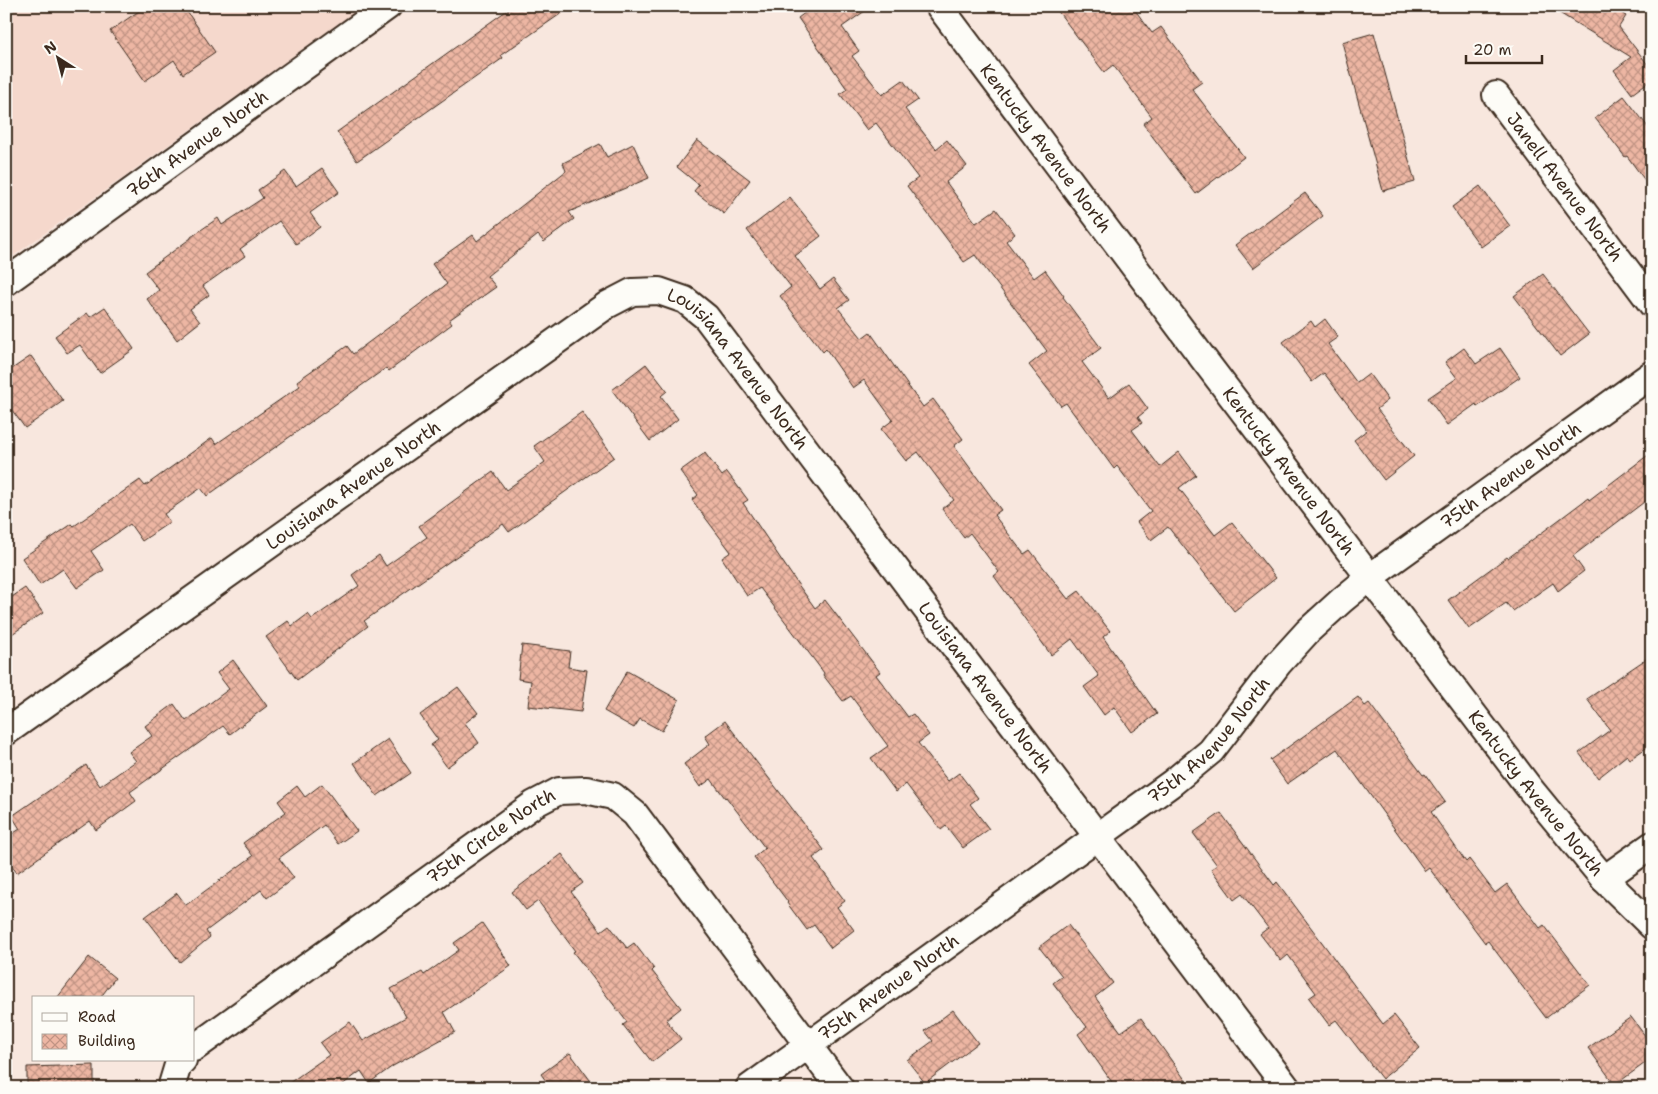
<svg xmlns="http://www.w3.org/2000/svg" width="1658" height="1094" font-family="'Shantell Sans',sans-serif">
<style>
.built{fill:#f5d8cc}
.building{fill:url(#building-cross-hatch);stroke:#3b2a1e}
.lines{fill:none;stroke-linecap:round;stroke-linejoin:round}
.minor-casing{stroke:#3b2a1e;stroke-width:30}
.minor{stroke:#fdfcf7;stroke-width:26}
.labels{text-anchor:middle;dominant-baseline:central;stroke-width:4;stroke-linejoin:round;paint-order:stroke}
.street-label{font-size:18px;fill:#3b2a1e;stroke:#fdfcf7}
</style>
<defs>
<pattern id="building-cross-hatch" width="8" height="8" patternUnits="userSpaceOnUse" patternTransform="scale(1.25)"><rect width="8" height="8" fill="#edb6a3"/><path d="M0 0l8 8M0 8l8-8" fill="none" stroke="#c19484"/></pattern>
</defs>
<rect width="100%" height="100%" fill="#f8e7de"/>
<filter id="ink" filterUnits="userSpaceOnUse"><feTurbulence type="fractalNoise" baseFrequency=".02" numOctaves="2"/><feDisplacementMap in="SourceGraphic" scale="10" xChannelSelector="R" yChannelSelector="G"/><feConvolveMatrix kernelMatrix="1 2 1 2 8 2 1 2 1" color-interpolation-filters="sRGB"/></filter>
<g filter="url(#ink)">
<!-- built -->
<polygon class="built" points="6,6 363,6 6,261"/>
<!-- building -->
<g class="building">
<polygon points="146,6 183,6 215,52 183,74 174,60 145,81 110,31"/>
<polygon points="513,6 572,6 501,55 503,58 357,161 337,132"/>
<polygon points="814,6 872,6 842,27 859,51 852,56 882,95 903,80 918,100 905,109 936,149 947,140 967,166 946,182 976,223 996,209 1015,234 1006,241 1034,278 1045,270 1064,296 1063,297 1101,348 1082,362 1109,398 1129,383 1148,409 1138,417 1142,423 1132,430 1160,467 1179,452 1196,475 1179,488 1215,535 1232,522 1276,578 1234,611 1168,527 1151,540 1137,522 1151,511 1117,466 1114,469 1066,403 1061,406 1029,365 1047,351 975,255 964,262 907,186 918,178 876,123 867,130 840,94 847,89 798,18"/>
<polygon points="1054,6 1132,6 1152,33 1161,27 1202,82 1192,89 1244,157 1196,194 1143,124 1152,117 1113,65 1104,72"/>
<polygon points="1548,6 1610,6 1626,16 1619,27 1652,70 1652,79 1632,94 1614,70 1631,57"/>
<polygon points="1374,33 1415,182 1383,191 1342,42"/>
<polygon points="1624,96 1652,132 1652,190 1627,156 1625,157 1595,118"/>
<polygon points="697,140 750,180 724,214 694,191 699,185 677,167"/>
<polygon points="600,144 607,157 633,144 649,178 569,212 574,219 544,242 538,235 487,276 496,287 449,320 452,324 389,371 386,368 207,496 201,488 164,514 170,522 142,541 130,524 91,551 104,570 77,588 63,569 40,585 22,558 72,524 74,526 140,480 145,486 212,438 216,444 300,386 297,381 347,346 353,354 447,284 432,264 473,235 477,241 566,171 563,163"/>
<polygon points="322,168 339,192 310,213 320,227 296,244 279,221 240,249 245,256 203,286 209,295 190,309 200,322 177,340 147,299 159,290 145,272 191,238 191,237 218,218 222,225 263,198 258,190 285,171 296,186"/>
<polygon points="1480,186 1510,226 1481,247 1452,207"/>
<polygon points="1305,193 1323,216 1253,268 1235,245"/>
<polygon points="790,197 821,236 795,256 820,289 833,279 849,300 838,308 862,338 870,332 923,407 933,399 963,439 954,446 1001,510 994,515 1024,554 1030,550 1068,599 1079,591 1110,631 1103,637 1157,714 1132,732 1114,707 1104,715 1084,687 1099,676 1072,639 1051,655 994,576 999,572 970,533 964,538 942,509 954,500 918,452 906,461 881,429 893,420 864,380 853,388 826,349 823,352 780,296 791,287 747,230"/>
<polygon points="1543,274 1589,334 1560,356 1514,296"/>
<polygon points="105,307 134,349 100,373 80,345 67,353 55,336 87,313 90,317"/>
<polygon points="1325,319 1338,337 1328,344 1357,383 1369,374 1388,400 1377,409 1414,456 1384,480 1354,440 1367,430 1324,373 1312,382 1283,342 1311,321 1315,327"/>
<polygon points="1464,348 1476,364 1500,348 1520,377 1477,407 1476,404 1447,425 1428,398 1457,378 1445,362"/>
<polygon points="31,356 63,401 25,428 6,402 6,373"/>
<polygon points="646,364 667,391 661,396 678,419 650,441 612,390"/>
<polygon points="582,412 614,457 509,532 503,524 364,621 368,626 297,680 266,637 288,621 292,626 308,614 312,619 359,586 352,575 379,555 386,566 427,537 419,526 493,472 506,490 545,462 534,446"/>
<polygon points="1652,452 1652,496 1573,556 1584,571 1558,591 1553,583 1513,611 1506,603 1469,629 1448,600 1507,557 1508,558 1588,498 1589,500"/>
<polygon points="705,453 722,476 727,472 748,500 743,503 797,583 815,608 825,600 880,672 876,675 908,717 913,714 929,735 918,743 948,781 959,773 978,798 970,804 989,829 963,848 946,826 941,830 906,784 896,792 871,758 888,746 851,696 843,701 823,675 824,673 760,588 747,596 722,558 731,552 692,500 698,495 680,471"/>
<polygon points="25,588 43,613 6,638 6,601"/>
<polygon points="522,645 570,651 568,667 587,670 581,712 528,706 531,681 518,679"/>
<polygon points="1652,655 1652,744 1630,759 1627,755 1598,778 1579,753 1610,730 1587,699"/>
<polygon points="233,660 267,706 230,734 223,726 130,792 136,801 96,830 90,821 17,873 6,858 6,838 20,829 12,816 86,765 100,786 136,761 129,752 152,736 145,726 174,704 186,721 229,689 217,673"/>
<polygon points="627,671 679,700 662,731 640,719 634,728 604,711"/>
<polygon points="458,687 478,713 465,723 479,743 447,767 431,745 438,740 420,715"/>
<polygon points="1358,697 1365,706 1369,703 1423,775 1425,774 1445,802 1431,812 1466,862 1469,859 1495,893 1507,884 1540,928 1544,925 1590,985 1546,1018 1488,941 1485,943 1429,868 1425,871 1337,749 1287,784 1270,760"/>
<polygon points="725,721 824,850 813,858 845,901 837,907 854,930 831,948 814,925 807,930 787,903 788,902 754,857 765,848 726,797 725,798 711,779 700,787 684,764 710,744 705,736"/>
<polygon points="388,739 411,773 377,796 354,763"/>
<polygon points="322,784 357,831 338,844 324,825 279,858 294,878 267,898 261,890 206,931 210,937 180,962 145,917 177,893 186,905 253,856 243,843 286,812 278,801 297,786 305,797"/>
<polygon points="1221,813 1274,885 1277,882 1383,1024 1394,1015 1420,1048 1382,1079 1336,1020 1329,1025 1309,998 1316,993 1288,955 1281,961 1260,934 1268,928 1242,894 1234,900 1211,869 1217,865 1193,833"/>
<polygon points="562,854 583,883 571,892 601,931 609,925 627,948 634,943 654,969 652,971 681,1008 666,1020 681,1039 652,1062 623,1025 627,1022 573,952 575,951 538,901 526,910 512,892"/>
<polygon points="482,923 511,966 444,1012 455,1032 393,1066 369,1083 361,1071 338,1088 282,1088 329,1055 320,1043 350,1022 363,1041 406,1017 391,989 422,972 424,975 459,950 454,943"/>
<polygon points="1068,925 1113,983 1095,997 1121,1032 1141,1018 1191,1088 1116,1088 1078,1034 1087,1027 1053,983 1062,976 1039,947"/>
<polygon points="89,957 115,978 100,998 57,998"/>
<polygon points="953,1010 978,1043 925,1083 907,1060 933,1041 925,1031"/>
<polygon points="1631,1017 1652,1045 1652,1058 1615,1085 1588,1048"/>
<polygon points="570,1053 596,1088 551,1088 541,1074"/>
<polygon points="94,1065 94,1088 27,1088 27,1067"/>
</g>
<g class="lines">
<!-- minor casing -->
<g class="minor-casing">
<g id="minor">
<path id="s1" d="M939,6L1205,361L1531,790L1604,879L1652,926"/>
<path id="s2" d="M1496,95L1652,304"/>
<path id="s3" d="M6,282L388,6"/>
<path id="s4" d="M6,732L607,305L632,292L659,291L685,300L706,317L1287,1088"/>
<polyline points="1604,879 1652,845"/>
<path id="s5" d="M194,1048L534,804L559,791L586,790L613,796L635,814L840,1088"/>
<polyline points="171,1088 178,1065 183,1060"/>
<path id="s6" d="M749,1088L1172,783L1211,751L1278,664L1308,631L1342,600L1370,577L1652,374"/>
</g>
</g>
<!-- minor -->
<use href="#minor" class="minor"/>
</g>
</g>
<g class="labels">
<!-- street labels -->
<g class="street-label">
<text stroke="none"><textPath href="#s3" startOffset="236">76th Avenue North</textPath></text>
<text stroke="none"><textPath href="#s1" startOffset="178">Kentucky Avenue North</textPath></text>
<text stroke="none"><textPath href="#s2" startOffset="115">Janell Avenue North</textPath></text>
<text stroke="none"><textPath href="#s4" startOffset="906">Louisiana Avenue North</textPath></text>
<text stroke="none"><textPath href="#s1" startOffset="582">Kentucky Avenue North</textPath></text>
<text stroke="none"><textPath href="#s6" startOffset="982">75th Avenue North</textPath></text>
<text stroke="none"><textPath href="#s4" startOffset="426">Louisiana Avenue North</textPath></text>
<text stroke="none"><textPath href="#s4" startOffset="1311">Louisiana Avenue North</textPath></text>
<text stroke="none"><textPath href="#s6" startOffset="578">75th Avenue North</textPath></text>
<text stroke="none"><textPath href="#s1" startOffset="988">Kentucky Avenue North</textPath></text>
<text stroke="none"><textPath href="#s5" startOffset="365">75th Circle North</textPath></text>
<text stroke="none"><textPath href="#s6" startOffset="172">75th Avenue North</textPath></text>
</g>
</g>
<!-- margin -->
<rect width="1658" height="1094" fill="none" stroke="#fdfcf7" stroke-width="25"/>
<rect x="12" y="12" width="1633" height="1069" fill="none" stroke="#3b2a1e" stroke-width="2" filter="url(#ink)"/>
<!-- legend -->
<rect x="32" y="996" width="162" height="65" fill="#fdfcf7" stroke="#afa8a0"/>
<rect x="42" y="1013" width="25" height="8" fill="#fdfcf7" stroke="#afa8a0"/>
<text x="78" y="1022" font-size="15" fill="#3b2a1e">Road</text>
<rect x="42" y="1034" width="25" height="15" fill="url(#building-cross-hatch)" stroke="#afa8a0"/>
<text x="78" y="1046" font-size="15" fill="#3b2a1e">Building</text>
<!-- north arrow -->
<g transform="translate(58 58) rotate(324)" stroke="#fdfcf7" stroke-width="4" paint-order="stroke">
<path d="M0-4L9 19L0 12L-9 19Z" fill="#3b2a1e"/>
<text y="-8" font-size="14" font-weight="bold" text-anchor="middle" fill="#3b2a1e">N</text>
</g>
<!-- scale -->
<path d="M1466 55v8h76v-8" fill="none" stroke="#3b2a1e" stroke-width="2.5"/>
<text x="1473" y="55" font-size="15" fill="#3b2a1e" stroke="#fdfcf7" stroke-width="4" paint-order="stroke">20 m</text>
</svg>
